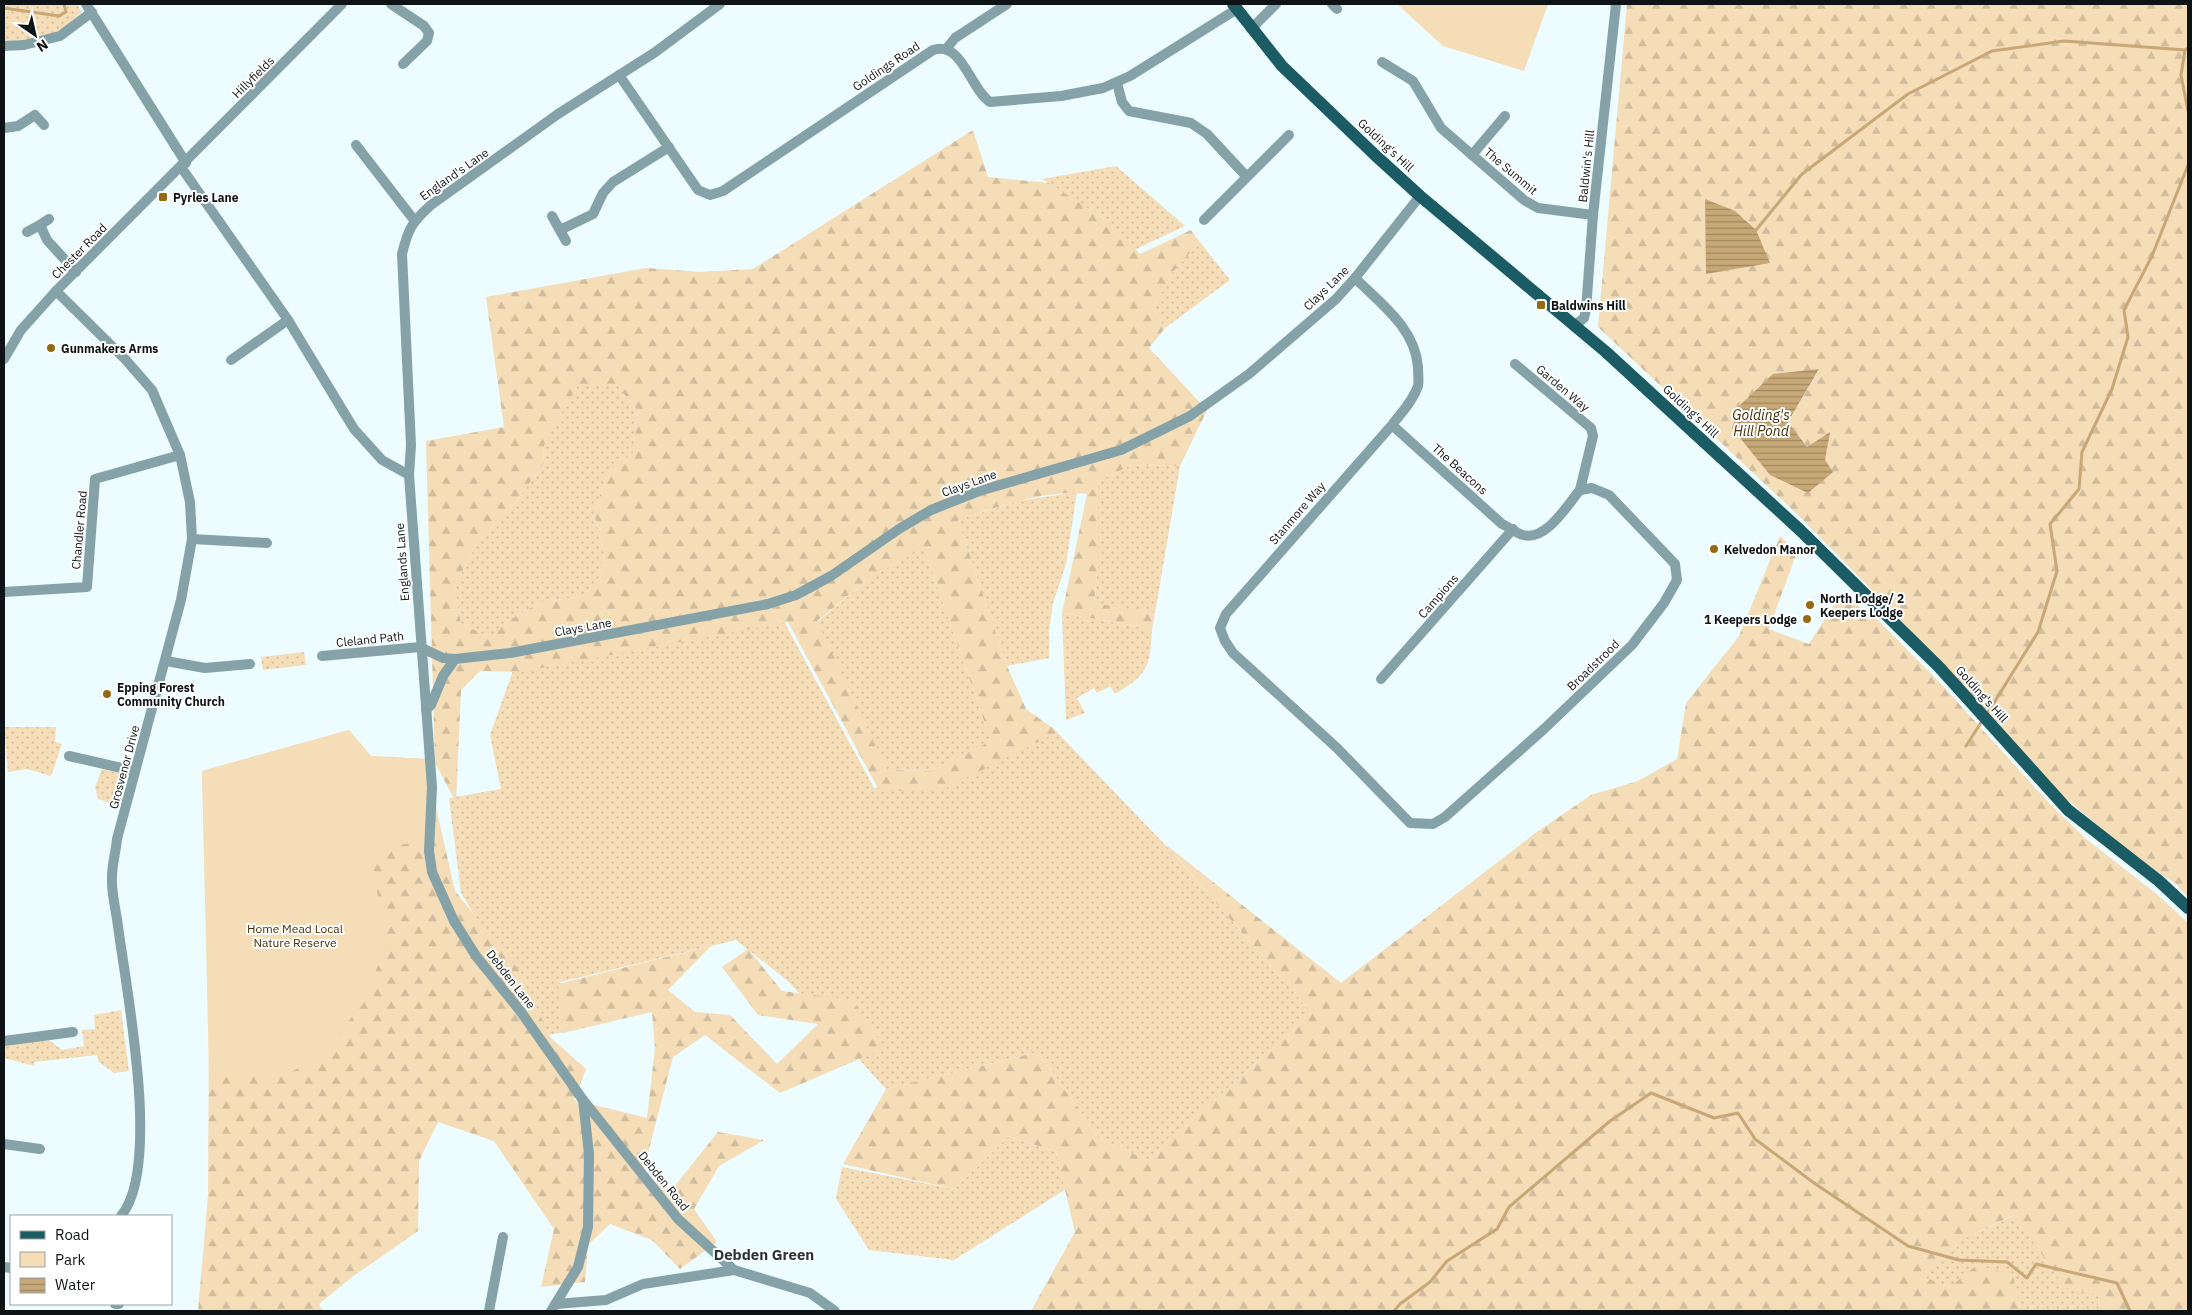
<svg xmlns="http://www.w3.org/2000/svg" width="2192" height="1315" font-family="'IBM Plex Sans',sans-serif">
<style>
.grass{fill:url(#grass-dots)}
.forest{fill:url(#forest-firs);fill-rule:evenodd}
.green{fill:#f5ddb8}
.water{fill:url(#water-rules)}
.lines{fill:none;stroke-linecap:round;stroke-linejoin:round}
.stream{stroke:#c7a877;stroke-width:3}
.minor{stroke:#84a2a7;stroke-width:10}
.major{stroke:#1b5b63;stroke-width:12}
.poi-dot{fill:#946a15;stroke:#fff;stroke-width:2}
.labels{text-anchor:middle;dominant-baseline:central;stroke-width:4;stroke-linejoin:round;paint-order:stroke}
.street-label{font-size:12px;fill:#0e1415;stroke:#fff}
.poi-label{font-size:12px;font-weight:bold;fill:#0e1415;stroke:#fff;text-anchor:start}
.park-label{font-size:12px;fill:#452f05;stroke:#fff}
.water-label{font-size:14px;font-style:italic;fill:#442e04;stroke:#fff}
.quarter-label{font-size:15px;font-weight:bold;fill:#283537;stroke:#fff}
</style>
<defs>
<pattern id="grass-dots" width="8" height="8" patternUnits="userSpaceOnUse" patternTransform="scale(1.25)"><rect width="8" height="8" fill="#f5ddb8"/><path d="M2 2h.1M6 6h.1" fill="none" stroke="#d1bd9d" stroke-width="1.8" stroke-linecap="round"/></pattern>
<pattern id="forest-firs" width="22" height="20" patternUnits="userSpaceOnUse" patternTransform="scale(1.25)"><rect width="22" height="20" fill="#f5ddb8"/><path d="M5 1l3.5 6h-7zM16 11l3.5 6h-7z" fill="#d1bd9d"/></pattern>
<pattern id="water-rules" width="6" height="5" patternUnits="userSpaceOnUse" patternTransform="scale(1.25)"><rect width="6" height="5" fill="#c7a877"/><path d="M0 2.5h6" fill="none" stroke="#a08860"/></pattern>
</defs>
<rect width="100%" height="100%" fill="#ecfcff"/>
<!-- grass -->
<g class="grass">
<polygon points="4,4 77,4 82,12 57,33 24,40 4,41"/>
<polygon points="1116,166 1185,226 1134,250 1103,218 1042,179"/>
<polygon points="1200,242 1230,280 1165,328 1153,308 1172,273"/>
<polygon points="578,384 616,384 638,411 633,453 606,477 594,514 604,551 601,576 582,596 539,603 506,622 492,639 461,623 454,587 477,543 516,502 543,464 544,445"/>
<polygon points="1131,465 1180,466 1155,613 1094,604 1098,563 1098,482"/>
<polygon points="1077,492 1066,564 1053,603 1049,631 1049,658 1007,666 958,520 1018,501"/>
<polygon points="924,548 991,741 930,771 887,770 817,622 875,574"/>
<path d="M1062,613L1152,629C1150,668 1148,674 1115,694L1110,686L1097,693L1094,688L1077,698L1085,713L1066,720Z"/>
<polygon points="782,618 874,788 940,784 1052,727 1170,850 1312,1013 1148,1160 1099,1139 1038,1052 886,1089 789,982 736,940 560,982 565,1032 548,1035 461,893 449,798 501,789 490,735 514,668"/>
<polygon points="304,652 306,665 263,670 261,657"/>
<polygon points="4,727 56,727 55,742 62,744 51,776 27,769 8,772"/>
<polygon points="102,769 126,774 117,805 98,799 95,787"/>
<polygon points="121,1010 129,1071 114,1073 99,1062 97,1055 34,1062 34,1066 4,1058 4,1044 49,1040 62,1050 84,1046 82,1030 95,1029 94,1015"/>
<polygon points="1009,1136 1056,1152 1066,1189 954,1260 869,1250 836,1199 842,1167 954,1189"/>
<polygon points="2015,1215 2065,1287 2098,1294 2100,1311 2020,1311 2013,1275 1950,1287 1925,1278 1958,1241"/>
</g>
<!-- forest -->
<g class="forest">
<path d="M1627,4H2188V898L2176,884L2136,858L2056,790L1943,665L1861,579L1799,516L1598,327ZM1819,370L1788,422L1807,447L1829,433L1825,460L1740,405Z"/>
<path d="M973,130L988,177L1049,183L1109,222L1140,254L1191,230L1200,242L1172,273L1153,308L1165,328L1149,348L1207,410L1180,466L1131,465L1098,482V563L1094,603L1155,613L1152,629L1062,613L1087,494C1048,488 995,508 958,520L1007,666L1026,709L1058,732L946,788L880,792L788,622L520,672L480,671L461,690L456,802L435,763L426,441L504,427L486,297L646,268L700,272L753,269ZM616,384L638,411L633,453L606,477L594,514L604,551L601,576L582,596L539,603L506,622L492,639L461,623L454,587L477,543L516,502L543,464L544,445L578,385ZM924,548L991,741L930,771L887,770L817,621L875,574Z"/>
<polygon points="1780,536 1797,552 1769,629 1809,644 1841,594 1877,619 1941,684 2049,803 2085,838 2159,896 2188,923 2188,1311 2100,1311 2098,1294 2065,1287 2014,1215 1958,1241 1926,1278 1950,1287 1977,1265 2013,1275 2020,1311 1031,1311 1075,1232 1056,1152 1009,1136 954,1189 843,1164 886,1089 1038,1052 1099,1139 1148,1160 1312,1013 1165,844 1341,983 1534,834 1591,795 1638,781 1677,759 1686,703 1739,636"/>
<polygon points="349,730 371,756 425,759 455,891 518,969 550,1037 586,1069 574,1100 647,1118 655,1048 652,1012 563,1033 558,984 711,946 668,990 695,1012 730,1015 777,1064 818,1024 758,1015 722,967 748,949 782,991 853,1000 885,1048 780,1093 705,1035 673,1057 643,1172 670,1192 718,1132 764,1140 719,1166 694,1209 717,1242 680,1269 652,1240 610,1224 588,1245 585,1282 541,1287 554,1229 494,1141 438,1122 419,1161 418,1231 352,1277 319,1304 323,1311 198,1311 208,1196 209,1020 202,771"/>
</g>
<!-- green -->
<g class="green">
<polygon points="1397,4 1548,4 1524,71 1443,46"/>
<polygon points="349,730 371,756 425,759 432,787 430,839 370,851 387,948 381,957 363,1004 344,1026 327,1055 305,1064 284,1076 209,1072 202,771"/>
</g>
<!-- water -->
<g class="water">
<polygon points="1705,199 1735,211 1756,230 1770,263 1706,274"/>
<polygon points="1819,369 1788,422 1807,447 1830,432 1825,460 1833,472 1808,493 1770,475 1732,428 1740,405 1773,374"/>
</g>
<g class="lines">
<!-- stream -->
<g class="stream">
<polyline points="4,8 59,16 66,12 64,4"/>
<polyline points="2185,50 2181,75 2188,111"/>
<polyline points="1756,230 1802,174 1908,94 1992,51 2064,41 2185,50 2188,48"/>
<polyline points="1987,714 2038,632 2057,571 2050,524 2079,489 2082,452 2112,389 2128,337 2124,310 2152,256 2188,165"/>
<polyline points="1966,746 1982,721"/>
<polyline points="1394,1311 1400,1304 1430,1282 1447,1261 1497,1229 1509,1207 1610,1121 1651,1093 1714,1118 1738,1113 1755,1139 1814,1183 1908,1246 1959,1260 2007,1262 2027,1278 2036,1264 2117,1283 2130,1311"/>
</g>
<!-- minor -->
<g class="minor">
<polyline points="86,4 186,163"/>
<polyline points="391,4 424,26 429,33 427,41 403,64"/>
<polyline points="1332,4 1337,9"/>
<polyline points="1251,29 1276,4"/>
<polyline points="4,46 24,45 60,36 92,12"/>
<polyline points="947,48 955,38 1007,4"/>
<polyline points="1382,62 1413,81 1441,128 1524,200 1538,208 1593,215"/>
<path d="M619,75L698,190L710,195L723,191L933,50C962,40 970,89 990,102L1061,96L1103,88L1130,76L1237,9"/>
<polyline points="1117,83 1122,102 1129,111 1191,123 1207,134 1246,176"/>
<polyline points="4,128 18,126 35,115 44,125"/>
<polyline points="356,145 414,220"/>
<polyline points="1472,155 1505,116"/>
<polyline points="181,167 288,320 354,429 382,460 409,475"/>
<polyline points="552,216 566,241"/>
<polyline points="49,219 40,225 47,240 76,272"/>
<polyline points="1204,220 1289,135"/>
<polyline points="560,230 593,214 603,193 613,182 669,147"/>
<polyline points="27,232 40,225"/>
<path d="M1355,278C1381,304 1415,328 1418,367C1418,373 1419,381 1418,386C1413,401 1401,413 1392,425L1226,614L1220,628L1225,641L1233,653L1337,748L1410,823L1433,824L1445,817L1544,729L1632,645L1664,603L1677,580L1675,564L1609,495L1592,488L1580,490C1567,505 1547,541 1523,535C1516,533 1509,527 1502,524L1392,425"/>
<path d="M56,291L125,359L152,390L180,455L190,502L192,539L181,600L117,839C116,851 112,864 112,877C111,892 116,910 118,926C126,989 162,1167 121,1216"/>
<polyline points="1574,326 1584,318 1586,310 1593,215 1616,4"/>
<polyline points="4,359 21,330 56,291 342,4"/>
<polyline points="231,360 288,320"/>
<polyline points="1515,364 1591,428 1593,436 1580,490"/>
<polyline points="192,539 267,543"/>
<polyline points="4,592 87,587 95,479 180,455"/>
<polyline points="322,656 420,647 443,658 455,659 510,653 768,604 796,595 831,576 899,529 931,510 979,491 1121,450 1190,416 1249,374 1336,299 1355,278 1420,196"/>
<polyline points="166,661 205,668 250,664"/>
<polyline points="1381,679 1513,529"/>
<polyline points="426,710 431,705 443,676 455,659"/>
<polyline points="69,756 135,771"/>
<polyline points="4,1041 73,1032"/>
<polyline points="584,1101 678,1219 734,1270"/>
<polyline points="4,1144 40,1149"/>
<polyline points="4,1267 11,1268"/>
<polyline points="115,1304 119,1304"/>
<polyline points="556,1304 606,1300 643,1284 734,1270 810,1293 835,1311"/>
<polyline points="489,1311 503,1237"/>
<path d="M551,1311L578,1267L588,1227L589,1154L583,1100L521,1012L476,956L454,921L432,872L429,851L432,787L409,475L411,445L402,254C408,229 412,222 431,205L558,114L654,53L720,4"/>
</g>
<!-- major -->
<polyline class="major" points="1233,4 1282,66 1375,155 1420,196 1606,352 1801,531 1939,667 2068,810 2159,881 2188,908"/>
</g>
<!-- markers -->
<g class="poi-dot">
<rect x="158" y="192" width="10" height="10" rx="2.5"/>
<rect x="1536" y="300" width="10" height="10" rx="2.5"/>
<circle cx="51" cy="348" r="5"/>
<circle cx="1714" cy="549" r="5"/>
<circle cx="1810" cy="605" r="5"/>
<circle cx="1807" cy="619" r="5"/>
<circle cx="107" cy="694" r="5"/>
</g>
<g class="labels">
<!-- street labels -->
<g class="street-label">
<text transform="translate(886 66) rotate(-34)">Goldings Road</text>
<text transform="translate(253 77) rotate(-45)">Hillyfields</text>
<text transform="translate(1386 145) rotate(43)">Golding's Hill</text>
<text transform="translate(1586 166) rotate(-84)">Baldwin's Hill</text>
<text transform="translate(1511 171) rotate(40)">The Summit</text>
<text transform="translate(454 174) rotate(-35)">England's Lane</text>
<text transform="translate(79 251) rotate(-45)">Chester Road</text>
<text transform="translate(1326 288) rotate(-44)">Clays Lane</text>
<text transform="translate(1563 388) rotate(40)">Garden Way</text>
<text transform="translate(1691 411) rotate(43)">Golding's Hill</text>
<text transform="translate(1460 469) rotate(42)">The Beacons</text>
<text transform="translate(969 483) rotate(-20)">Clays Lane</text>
<text transform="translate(1297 513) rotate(-49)">Stanmore Way</text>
<text transform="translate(79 530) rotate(-85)">Chandler Road</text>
<text transform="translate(402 562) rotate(-94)">Englands Lane</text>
<text transform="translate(1438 596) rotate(-49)">Campions</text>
<text transform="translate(583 627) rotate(-10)">Clays Lane</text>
<text transform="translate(370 639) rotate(-6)">Cleland Path</text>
<text transform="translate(1593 665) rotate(-44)">Broadstrood</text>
<text transform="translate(1982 694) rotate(48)">Golding's Hill</text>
<text transform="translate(124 767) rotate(-75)">Grosvenor Drive</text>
<text transform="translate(511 979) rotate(52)">Debden Lane</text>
<text transform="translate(664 1181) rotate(51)">Debden Road</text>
</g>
<!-- poi labels -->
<g class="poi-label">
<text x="173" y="197">Pyrles Lane</text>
<text x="1551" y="305">Baldwins Hill</text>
<text x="61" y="348">Gunmakers Arms</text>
<text x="1724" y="549">Kelvedon Manor</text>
<text x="1820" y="598">North Lodge/ 2<tspan x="1820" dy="14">Keepers Lodge</tspan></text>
<text x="1797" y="619" text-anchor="end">1 Keepers Lodge</text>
<text x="117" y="687">Epping Forest<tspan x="117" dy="14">Community Church</tspan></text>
</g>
<!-- park labels -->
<g class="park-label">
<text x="295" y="928">Home Mead Local<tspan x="295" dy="14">Nature Reserve</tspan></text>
</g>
<!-- water labels -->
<g class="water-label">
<text x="1761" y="415">Golding's<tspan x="1761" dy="16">Hill Pond</tspan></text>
</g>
<!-- quarter labels -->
<g class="quarter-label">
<text x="764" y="1254">Debden Green</text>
</g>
</g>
<!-- border -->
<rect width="2192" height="1315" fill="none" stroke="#0e1415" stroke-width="10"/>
<!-- legend -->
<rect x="10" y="1215" width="162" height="90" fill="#ffffff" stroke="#9fa1a1"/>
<rect x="20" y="1231" width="25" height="8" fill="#1b5b63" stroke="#9fa1a1"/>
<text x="55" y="1240" font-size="15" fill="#0e1415">Road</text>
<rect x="20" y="1252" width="25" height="15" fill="#f5ddb8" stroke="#9fa1a1"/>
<text x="55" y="1265" font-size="15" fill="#0e1415">Park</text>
<rect x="20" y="1278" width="25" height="15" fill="url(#water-rules)" stroke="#9fa1a1"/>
<text x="55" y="1290" font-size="15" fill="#0e1415">Water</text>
<!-- north arrow -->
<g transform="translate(35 35) rotate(146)" stroke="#ffffff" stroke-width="4" paint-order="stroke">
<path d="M0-4L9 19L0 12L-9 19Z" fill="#0e1415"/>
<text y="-8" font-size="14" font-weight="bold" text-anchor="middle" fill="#0e1415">N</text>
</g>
</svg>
